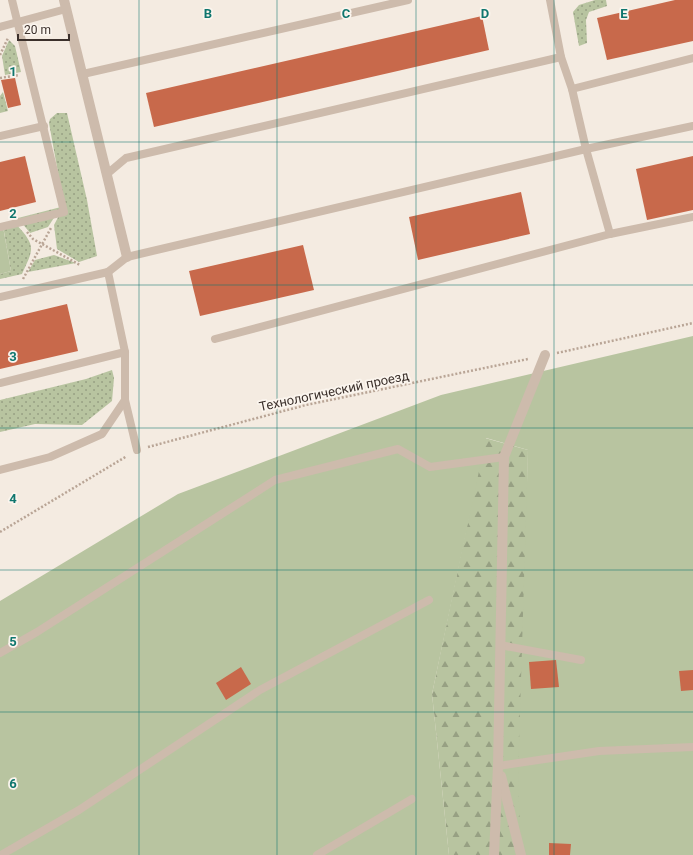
<svg xmlns="http://www.w3.org/2000/svg" width="693" height="855" font-family="Roboto,sans-serif">
<style>
.grass{fill:url(#grass-dots)}
.forest{fill:url(#forest-firs)}
.garden{fill:#b8c4a0}
.building{fill:#c8694b}
.lines{fill:none;stroke-linecap:round;stroke-linejoin:round}
.path{stroke:#b9a596;stroke-width:2.5;stroke-dasharray:2 2;stroke-linecap:butt}
.service{stroke:#cdbbac;stroke-width:8}
.minor{stroke:#cdbbac;stroke-width:10}
.grid{fill:none;stroke:#0f766e;stroke-width:1;stroke-opacity:0.55}
.labels{text-anchor:middle;dominant-baseline:central;stroke-width:3.5;stroke-linejoin:round;paint-order:stroke}
.street-label{font-size:13px;fill:#3b302b;stroke:#fbf5ee}
.grid-label{font-size:13px;text-anchor:middle;font-weight:bold;fill:#0f766e;stroke:#fbf5ee;stroke-width:3.5;stroke-linejoin:round;paint-order:stroke}
</style>
<defs>
<pattern id="grass-dots" width="8" height="8" patternUnits="userSpaceOnUse"><rect width="8" height="8" fill="#b8c4a0"/><path d="M2 2h.1M6 6h.1" fill="none" stroke="#97a083" stroke-width="1.8" stroke-linecap="round"/></pattern>
<pattern id="forest-firs" width="22" height="20" patternUnits="userSpaceOnUse"><rect width="22" height="20" fill="#b8c4a0"/><path d="M5 1l3.5 6h-7zM16 11l3.5 6h-7z" fill="#97a083"/></pattern>
</defs>
<rect width="100%" height="100%" fill="#f4ebe1"/>
<!-- grass -->
<g class="grass">
<polygon points="595,0 606,0 607,6 589,12 586,20 587,43 579,46 573,12 579,5"/>
<polygon points="9,40 15,46 21,72 5,75 2,56"/>
<polygon points="3,92 8,111 0,113 0,96"/>
<polygon points="57,113 67,113 87,200 97,256 79,262 57,249 54,225 64,206 49,123 50,119"/>
<polygon points="61,207 48,227 30,233 18,218"/>
<path d="M16,224C36,246 34,248 22,274L0,279V274L11,271L3,226Z"/>
<polygon points="54,255 76,263 28,272 35,260"/>
<polygon points="112,370 114,378 112,401 82,425 35,424 0,432 0,400 86,379"/>
</g>
<!-- forest -->
<polygon class="forest" points="485,438 528,450 521,855 449,855 432,694"/>
<!-- garden -->
<g class="garden">
<polygon points="3,227 11,271 0,274 0,228"/>
<polygon points="693,336 693,855 521,855 518,778 528,450 486,438 432,694 449,855 0,855 0,601 178,494 441,395"/>
</g>
<!-- building -->
<g class="building">
<polygon points="675,0 693,0 693,41 607,60 597,18"/>
<polygon points="482,16 489,50 154,127 146,93"/>
<polygon points="15,78 21,105 8,108 1,80"/>
<polygon points="25,156 36,202 0,211 0,162"/>
<polygon points="693,156 693,210 647,220 636,169"/>
<polygon points="521,192 530,234 418,260 409,217"/>
<polygon points="303,245 314,290 200,316 189,271"/>
<polygon points="67,304 78,351 0,369 0,320"/>
<polygon points="556,660 559,687 531,689 529,662"/>
<polygon points="241,667 251,684 226,700 216,683"/>
<polygon points="693,670 693,690 681,691 679,671"/>
<polygon points="549,843 571,844 570,855 549,855"/>
</g>
<g class="lines">
<!-- path -->
<g class="path">
<polyline points="0,55 8,38"/>
<polyline points="0,78 19,75"/>
<polyline points="27,232 33,239 80,265"/>
<polyline points="23,279 51,228"/>
<polyline points="557,353 693,323"/>
<polyline points="148,447 306,405 528,359"/>
<polyline points="0,532 127,456"/>
</g>
<!-- service -->
<g class="service">
<polyline points="550,0 561,57 572,89 586,149 610,234"/>
<polyline points="0,27 66,9"/>
<polyline points="83,74 408,0"/>
<polyline points="572,89 693,58"/>
<polyline points="0,136 44,126"/>
<polyline points="107,174 126,158 561,57"/>
<polyline points="0,227 64,212 12,0"/>
<polyline points="0,297 108,272 127,257 586,149 693,126"/>
<polyline points="215,339 610,234 693,217"/>
<polyline points="0,383 125,352"/>
<polyline points="125,400 137,450"/>
<polyline points="0,470 50,457 102,434 125,400 125,352 108,272"/>
<polyline points="500,645 581,660"/>
<polyline points="0,653 37,632 275,480 398,449 430,467 504,457"/>
<polyline points="498,766 599,751 693,747"/>
<polyline points="1,855 79,810 260,690 429,600"/>
<polyline points="317,855 412,799"/>
</g>
<!-- minor -->
<g class="minor">
<polyline points="64,0 127,257"/>
<polyline points="501,776 521,855"/>
<polyline points="494,855 498,766 504,457 545,355"/>
</g>
</g>
<!-- grid -->
<path class="grid" d="M139,0V855M277,0V855M416,0V855M554,0V855M0,142H693M0,285H693M0,428H693M0,570H693M0,712H693"/>
<g class="labels">
<!-- street labels -->
<g class="street-label">
<text transform="translate(334 391) rotate(-12)">Технологический проезд</text>
</g>
</g>
<g class="grid-label">
<text x="208" y="18">B</text>
<text x="346" y="18">C</text>
<text x="485" y="18">D</text>
<text x="624" y="18">E</text>
<text x="13" y="76">1</text>
<text x="13" y="218">2</text>
<text x="13" y="361">3</text>
<text x="13" y="503">4</text>
<text x="13" y="646">5</text>
<text x="13" y="788">6</text>
</g>
<!-- scale -->
<path d="M18 34v6h51v-6" fill="none" stroke="#3b302b" stroke-width="2"/>
<text x="24" y="34" font-size="12" fill="#3b302b" stroke="#fbf5ee" stroke-width="3" paint-order="stroke">20 m</text>
</svg>
